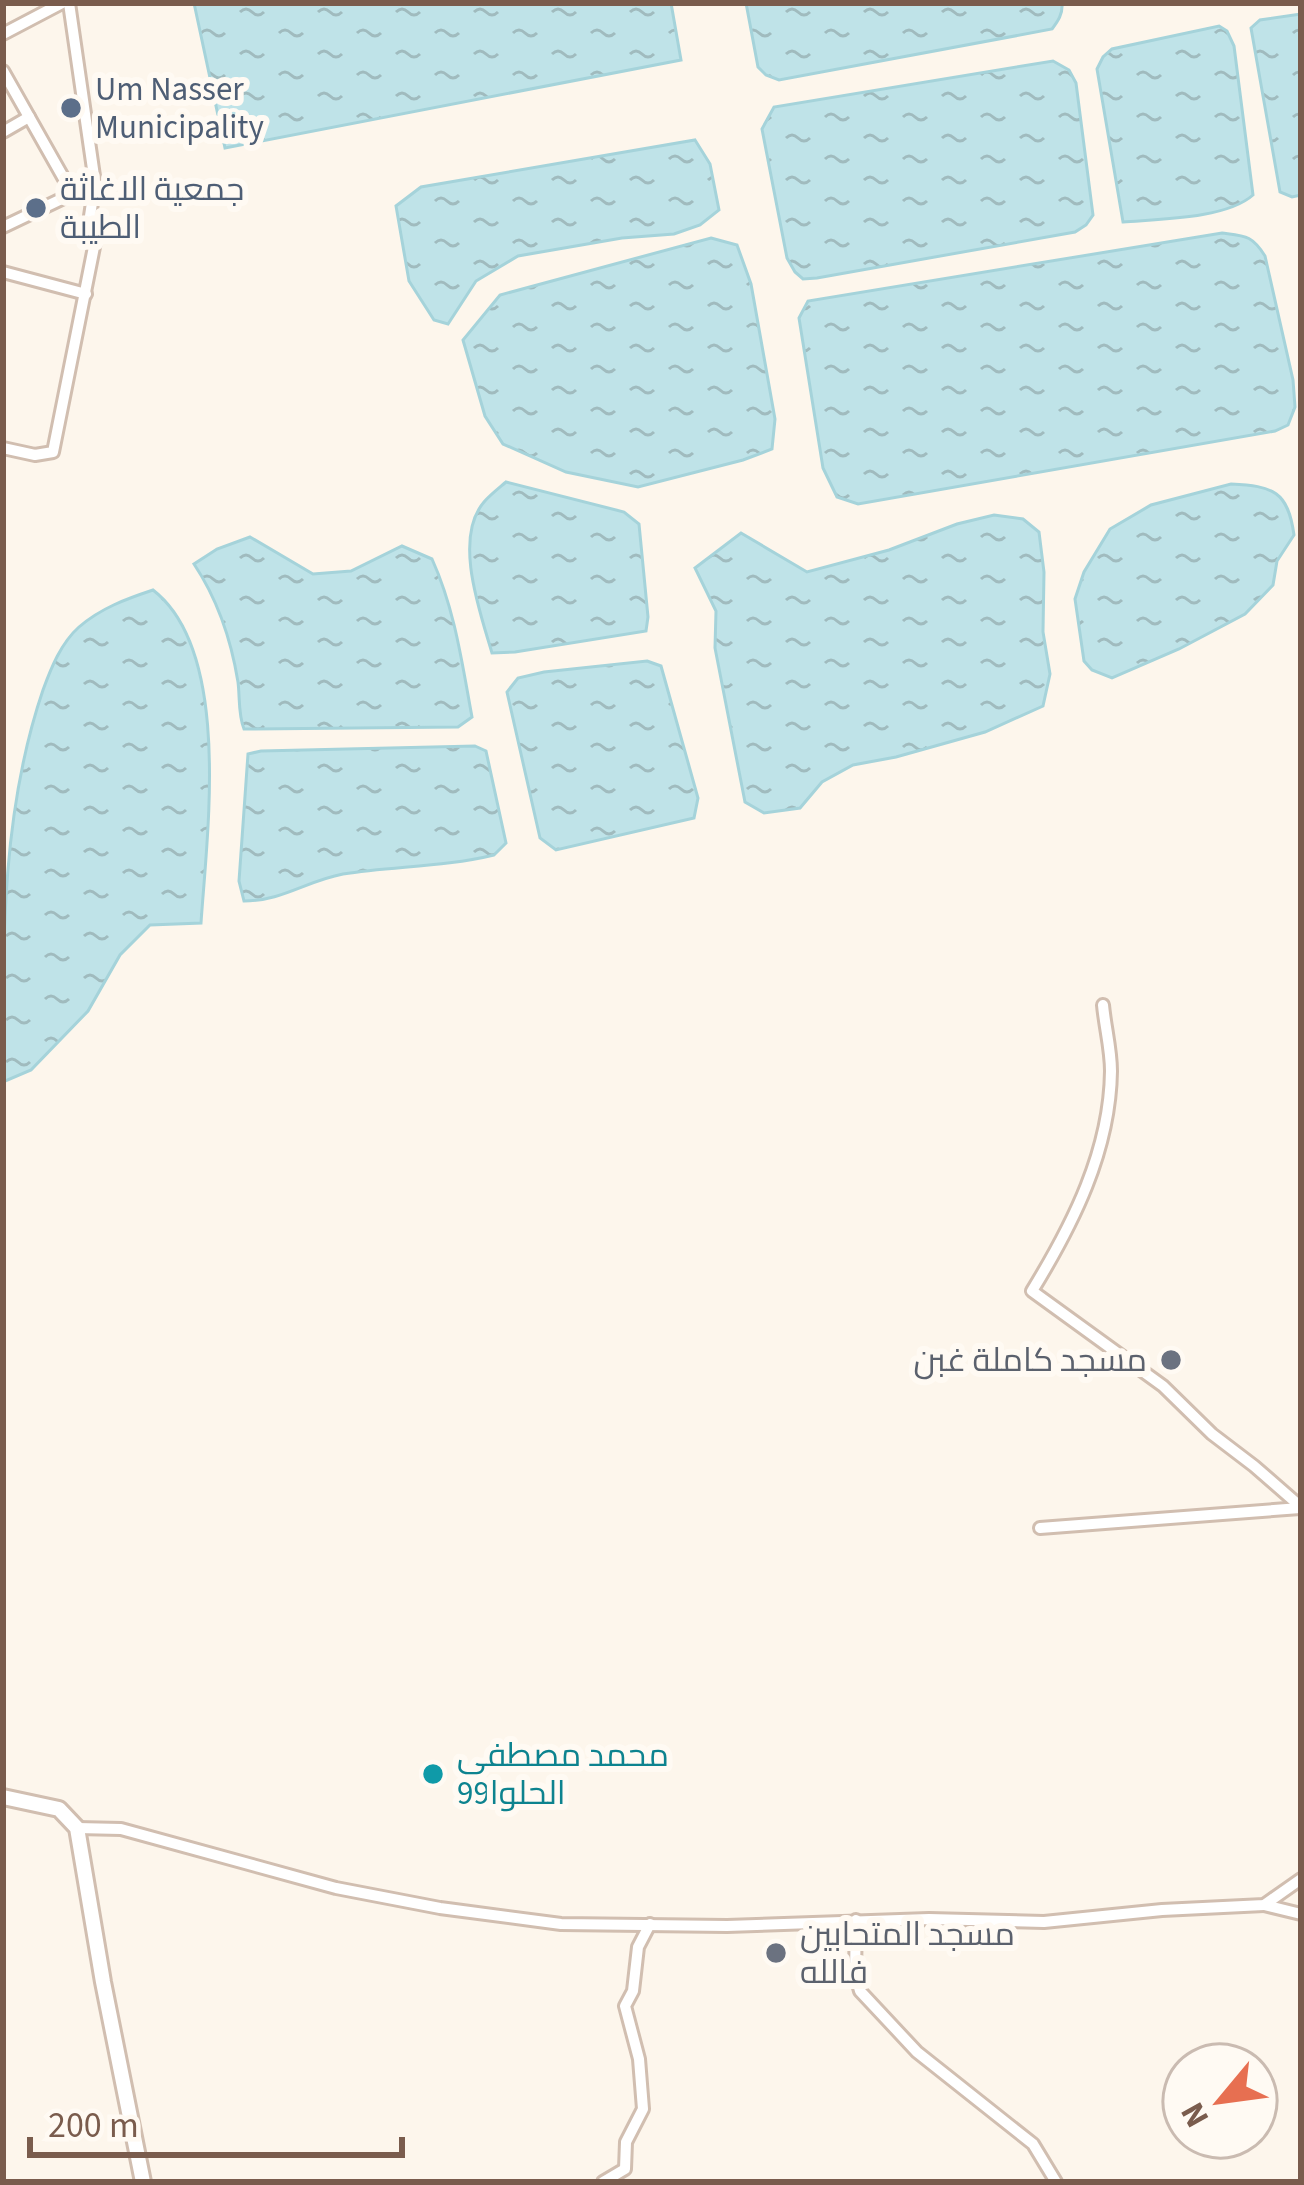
<svg xmlns="http://www.w3.org/2000/svg" width="1304" height="2185" font-family="'Source Sans 3',Cairo,sans-serif">
<style>
.water{fill:url(#water-ripples);stroke:#a5d3da;stroke-width:3}
.lines{fill:none;stroke-linecap:round;stroke-linejoin:round}
.minor-casing{stroke:#d1beb0;stroke-width:16}
.tertiary-casing{stroke:#d1beb0;stroke-width:20}
.minor{stroke:#fff;stroke-width:10}
.tertiary{stroke:#fff;stroke-width:14}
.service-dot{fill:#5c6f8a;stroke:#fffaf3;stroke-width:4.5}
.worship-dot{fill:#6b7280;stroke:#fffaf3;stroke-width:4.5}
.culture-dot{fill:#0f9aa8;stroke:#fffaf3;stroke-width:4.5}
.labels{text-anchor:middle;dominant-baseline:central;stroke-width:12;stroke-linejoin:round;paint-order:stroke}
.service-label{font-size:33px;fill:#4e5e75;stroke:#fffaf3;text-anchor:start}
.worship-label{font-size:33px;fill:#5b616d;stroke:#fffaf3;text-anchor:end}
.culture-label{font-size:33px;fill:#0d838f;stroke:#fffaf3;text-anchor:start}
</style>
<defs>
<pattern id="water-ripples" width="26" height="14" patternUnits="userSpaceOnUse" patternTransform="scale(3)"><rect width="26" height="14" fill="#bfe3e8"/><path d="M2 4q2-2 4 0t4 0M15 11q2-2 4 0t4 0" fill="none" stroke="#a0bbbe"/></pattern>
</defs>
<rect width="100%" height="100%" fill="#fdf6ec"/>
<!-- water -->
<g class="water">
<polygon points="194,3 671,3 681,60 225,148"/>
<path d="M746,3H1062C1063,14 1058,21 1052,29L779,80L766,75L758,67Z"/>
<polygon points="1301,14 1301,195 1292,197 1280,192 1251,28 1260,20"/>
<path d="M1219,26L1227,31L1234,46L1253,195C1226,219 1158,219 1123,222L1097,69L1103,57L1112,49Z"/>
<polygon points="1053,61 1069,70 1076,83 1093,215 1086,225 1075,232 817,278 803,279 795,272 787,258 762,129 774,107"/>
<polygon points="695,140 710,164 719,210 700,225 674,234 622,238 518,256 476,281 448,324 434,320 409,281 396,206 421,187"/>
<path d="M1222,233C1245,236 1252,235 1265,256L1293,380L1295,407L1288,425L1275,431L858,504L837,497L823,468L799,318L808,301Z"/>
<polygon points="711,238 737,245 751,284 775,419 772,449 743,460 638,487 566,472 503,444 485,416 463,340 500,295"/>
<path d="M506,482L624,512L639,524L648,617L646,631L515,652L492,653C480,612 453,538 484,502C490,495 499,488 506,482Z"/>
<path d="M1231,484C1273,486 1288,491 1294,535L1277,561L1273,585L1245,614L1179,649L1112,678L1092,670L1084,661L1075,599L1084,572L1110,529L1151,505Z"/>
<polygon points="994,515 1023,519 1039,532 1044,572 1043,632 1050,674 1043,706 985,732 896,757 853,765 822,782 800,808 764,813 745,802 715,648 716,611 695,568 741,533 807,572 889,550 957,524"/>
<path d="M250,537L313,574L351,571L402,546L432,559C455,610 462,663 472,717L458,727L244,729C238,714 240,698 238,682C231,639 218,600 194,564L217,549Z"/>
<path d="M153,590C232,651 207,833 201,923L150,925L120,955L88,1011L31,1070L3,1082C3,950 0,816 43,690C51,668 61,643 79,627C101,608 126,599 153,590Z"/>
<polygon points="647,661 661,666 698,798 694,818 556,850 540,838 507,692 518,678 544,672"/>
<path d="M475,746L486,751L506,843L494,855C445,867 393,866 343,874C306,881 282,901 244,901L239,881L248,754L261,751Z"/>
</g>
<g class="lines">
<!-- minor casing -->
<g class="minor-casing">
<g id="minor">
<polyline points="3,34 62,3"/>
<polyline points="3,71 72,193"/>
<polyline points="3,132 29,117"/>
<polyline points="3,227 95,183"/>
<polyline points="3,272 86,294"/>
<polyline points="3,448 35,455 53,452 95,242 90,216 95,183 69,3"/>
<path d="M1103,1005C1105,1027 1111,1049 1111,1071C1110,1151 1073,1224 1032,1291L1163,1386L1212,1434L1254,1466L1301,1507"/>
<polyline points="1040,1528 1300,1508"/>
<polyline points="77,1828 121,1829 336,1888 440,1908 561,1924 727,1926 929,1919 1044,1922 1162,1910 1264,1905 1301,1879"/>
<polyline points="1264,1905 1301,1914"/>
<polyline points="856,1920 855,1973 860,1991 917,2052 1033,2144 1056,2182"/>
<polyline points="603,2182 625,2169 626,2142 643,2109 639,2059 625,2006 633,1991 638,1947 650,1924"/>
</g>
</g>
<!-- tertiary casing -->
<g class="tertiary-casing">
<polyline id="tertiary" points="3,1797 59,1809 77,1828 103,1982 143,2182"/>
</g>
<!-- minor -->
<use href="#minor" class="minor"/>
<!-- tertiary -->
<use href="#tertiary" class="tertiary"/>
</g>
<!-- markers -->
<g class="service-dot">
<circle cx="71" cy="108" r="12"/>
<circle cx="36" cy="208" r="12"/>
</g>
<g class="worship-dot">
<circle cx="1171" cy="1360" r="12"/>
<circle cx="776" cy="1953" r="12"/>
</g>
<circle class="culture-dot" cx="433" cy="1774" r="12"/>
<g class="labels">
<!-- service labels -->
<g class="service-label">
<text x="95" y="89">Um Nasser<tspan x="95" dy="38">Municipality</tspan></text>
<text x="60" y="189">جمعية الاغاثة<tspan x="60" dy="38">الطيبة</tspan></text>
</g>
<!-- worship labels -->
<g class="worship-label">
<text x="1147" y="1360">مسجد كاملة غبن</text>
<text x="800" y="1934" text-anchor="start">مسجد المتحابين<tspan x="800" dy="38">فالله</tspan></text>
</g>
<!-- culture labels -->
<g class="culture-label">
<text x="457" y="1755">محمد مصطفى<tspan x="457" dy="38">الحلوا99</tspan></text>
</g>
</g>
<!-- border -->
<rect width="1304" height="2185" fill="none" stroke="#7a5c4d" stroke-width="12"/>
<!-- north arrow -->
<g transform="translate(1220 2101) rotate(241)"><circle r="57" fill="#fffaf3" stroke="#cabbb1" stroke-width="3"/>
<path d="M0-9L21 45L0 30L-21 45Z" fill="#e76f51"/>
<text y="-18" font-size="33" font-weight="bold" text-anchor="middle" fill="#7a5c4d">N</text>
</g>
<!-- scale -->
<path d="M30 2137v18h372v-18" fill="none" stroke="#7a5c4d" stroke-width="6"/>
<text x="48" y="2137" font-size="36" fill="#7a5c4d" stroke="#fffaf3" stroke-width="9" paint-order="stroke">200 m</text>
</svg>
